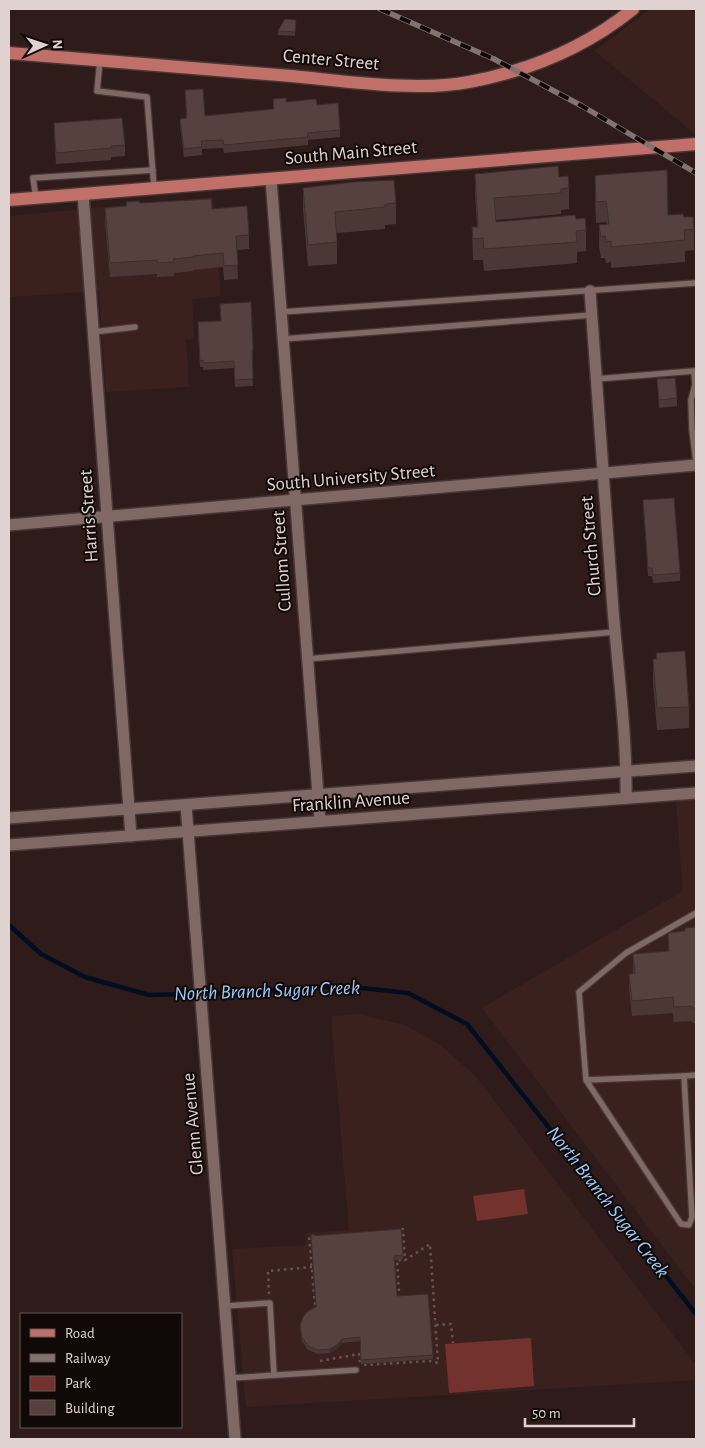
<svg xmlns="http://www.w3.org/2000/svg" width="705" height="1448" font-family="'Alegreya Sans',sans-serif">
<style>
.built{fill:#3b211e}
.green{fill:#73322d}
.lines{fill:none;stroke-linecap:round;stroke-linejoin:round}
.stream{stroke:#000e1f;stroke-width:4.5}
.service-casing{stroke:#463736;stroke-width:8}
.minor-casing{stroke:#463736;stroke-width:14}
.primary-casing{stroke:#463736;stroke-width:15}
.path{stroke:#655351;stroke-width:2.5;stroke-dasharray:2.5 4;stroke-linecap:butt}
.service{stroke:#806865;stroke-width:5.5}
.minor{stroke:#806865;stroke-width:11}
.primary{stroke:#c07068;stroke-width:12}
.rail-casing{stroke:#827270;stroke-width:5.5}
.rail{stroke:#110908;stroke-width:4;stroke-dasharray:11;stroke-linecap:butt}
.wall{fill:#4b3835}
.shaded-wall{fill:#3d2e2b}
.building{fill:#57413e;stroke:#3d2e2b}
.labels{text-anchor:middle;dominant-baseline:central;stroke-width:4;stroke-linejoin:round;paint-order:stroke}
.street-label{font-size:19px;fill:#e0d2d0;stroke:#110908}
.water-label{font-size:20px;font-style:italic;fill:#9ccaf9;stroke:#110908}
</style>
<rect width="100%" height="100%" fill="#2f1c1a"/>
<!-- built -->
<g class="built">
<polygon points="650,9 696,9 696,133 694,133 595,51"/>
<polygon points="213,197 221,296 192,299 194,339 186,340 189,387 106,392 99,291 10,297 9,216"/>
<polygon points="696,799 696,1286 693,1286 482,1008 683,891 676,801"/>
<polygon points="357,1014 405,1025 442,1046 476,1077 696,1365 696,1380 246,1407 232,1249 306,1245 305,1233 349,1230 331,1016"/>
</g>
<!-- green -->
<g class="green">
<polygon points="524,1189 528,1214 477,1221 473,1196"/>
<polygon points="531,1338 534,1386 449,1393 445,1344"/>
</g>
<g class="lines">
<!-- stream -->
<polyline class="stream" points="9,925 41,954 85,977 149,995 236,993 344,986 408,993 467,1024 696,1314"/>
<!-- service casing -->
<g class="service-casing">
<g id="service">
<polyline points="100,60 97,91 147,97 154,188"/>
<polyline points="36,198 33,178 153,170"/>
<polyline points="281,312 696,283"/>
<polyline points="93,332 135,327"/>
<polyline points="283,339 592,315"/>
<polyline points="596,379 694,371 695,385 691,400 692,430 696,463"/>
<polyline points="307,659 615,632"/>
<polyline points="684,1076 696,1075"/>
<polyline points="586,1080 684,1076 692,1217 689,1225 681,1224 586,1080 579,992 626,953 696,913"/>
<polyline points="225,1306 270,1303 274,1375"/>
<polyline points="231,1378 356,1370"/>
</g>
</g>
<!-- minor casing -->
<g class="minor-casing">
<g id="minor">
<polyline points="271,179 320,821"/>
<polyline points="83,194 131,836"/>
<path d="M590,291C597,397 605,503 613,609C618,672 627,735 626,798"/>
<polyline points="9,525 696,465"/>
<polyline points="186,805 235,1439"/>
<polyline points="9,818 696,766"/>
<polyline points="9,845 696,793"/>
</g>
</g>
<!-- primary casing -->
<g class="primary-casing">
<g id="primary">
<path d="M9,53C103,60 197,68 291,76C345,81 416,92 469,82C528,71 586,47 633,9"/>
<polyline points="9,200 696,144"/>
</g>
</g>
<!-- path -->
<g class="path">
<polyline points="314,1236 309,1236 315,1306"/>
<polyline points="399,1291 397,1260 405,1260"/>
<polyline points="269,1294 268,1271 312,1267"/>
<polyline points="436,1325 451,1324 453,1343"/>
<polyline points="320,1361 359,1354 360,1362"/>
<polyline points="364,1365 430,1361 438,1363 430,1244 405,1260 403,1229 400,1229"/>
</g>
<!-- service -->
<use href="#service" class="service"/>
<!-- minor -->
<use href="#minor" class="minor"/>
<!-- primary -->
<use href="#primary" class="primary"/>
<!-- rail casing -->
<g class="rail-casing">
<polyline id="rail" points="380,9 494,59 582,106 696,173"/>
</g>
<!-- rail -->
<use href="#rail" class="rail"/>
</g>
<!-- wall -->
<g class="wall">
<polygon points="296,20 295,36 278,35 278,31"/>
<polygon points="185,90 205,116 273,109 273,99 286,102 317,105 340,130 340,137 308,140 308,145 224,153 223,148 202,149 202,155 184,157 180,126 180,119 186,118"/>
<polygon points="54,123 125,145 125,156 111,157 111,160 56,164 54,135"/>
<polygon points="475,174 559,177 569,188 569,209 561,210 561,214 496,220 496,222 576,219 586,230 586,251 577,252 577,263 484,271 483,260 473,260 472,227 477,227 475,195"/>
<polygon points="595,176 668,215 684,217 694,229 694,250 685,251 685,262 611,268 611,262 606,263 605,258 601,258 599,246 599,225 607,224 606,222 596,223 595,197"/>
<polygon points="303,188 396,203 396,224 385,225 385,229 337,233 337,264 308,266 303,209"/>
<polygon points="126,202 140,203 212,209 249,235 249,249 237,250 238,279 224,280 223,267 193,270 193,271 174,273 174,276 157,277 157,274 110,277 105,222 105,208 126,206"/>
<polygon points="220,304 253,350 253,357 252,357 253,386 235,387 234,368 203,370 203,367 200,367 198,329 221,321"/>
<polygon points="657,379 677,398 677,406 659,408"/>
<polygon points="643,500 680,573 680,581 653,583 652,576 648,576"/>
<polygon points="656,653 689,707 689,728 657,730 653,681 653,659 656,659"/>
<polygon points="696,927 696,1023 692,1023 692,1021 674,1022 673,1013 632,1016 629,989 629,974 633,973 633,954 668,951 668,933 685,931"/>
<polygon points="311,1240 403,1255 403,1259 395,1260 397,1296 433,1355 433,1359 361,1364 360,1341 342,1343 337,1349 330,1353 318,1354 308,1350 302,1341 300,1326 316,1308"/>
</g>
<!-- shaded-wall -->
<polygon class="shaded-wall" points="342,1339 342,1343 337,1349 330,1353 330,1349"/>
<!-- building -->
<g class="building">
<polygon points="285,19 296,20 295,32 278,31"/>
<polygon points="203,89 205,116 274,109 273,99 286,98 286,102 316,99 317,105 338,103 340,130 307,133 308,137 224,145 223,140 201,141 202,147 184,149 180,119 187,118 185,90"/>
<polygon points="122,118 125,145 111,146 111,148 56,153 54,123"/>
<polygon points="558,166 559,177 568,176 569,188 561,189 561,193 494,198 496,222 575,215 576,219 585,218 586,230 576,231 577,242 484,249 483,238 473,239 472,227 478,227 475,174"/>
<polygon points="667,170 668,215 683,214 684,217 693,217 694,229 684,230 685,240 611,247 611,241 606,242 605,236 601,237 599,225 609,224 606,201 596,202 595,176 599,175"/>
<polygon points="394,180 396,203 385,204 385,207 335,212 337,242 308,245 303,188 353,182"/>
<polygon points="211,199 212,209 247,206 249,235 236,236 238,265 224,266 223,253 193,256 193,257 173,259 174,262 157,263 157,260 110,263 105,208 127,206 126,202 139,201 140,203"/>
<polygon points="251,302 253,350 252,350 253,379 235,380 234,361 203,363 203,360 200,361 198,322 221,321 220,304"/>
<polygon points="675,378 677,398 659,400 657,379"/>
<polygon points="674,498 680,573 653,575 652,568 648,568 643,500"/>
<polygon points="685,651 689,707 657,708 653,659 657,659 656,653"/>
<polygon points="696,927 696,1008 692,1008 692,1006 674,1007 673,997 632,1001 629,974 635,973 633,954 669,951 668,933 685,931 685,928"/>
<polygon points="401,1229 403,1255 394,1256 397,1296 428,1294 433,1355 361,1360 360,1337 342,1339 337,1345 330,1349 318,1350 308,1346 302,1337 300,1326 303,1317 308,1311 316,1307 311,1236"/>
</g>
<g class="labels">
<!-- street labels -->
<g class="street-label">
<text transform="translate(331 60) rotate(5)">Center Street</text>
<text transform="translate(351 153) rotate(-5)">South Main Street</text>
<text transform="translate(351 478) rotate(-5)">South University Street</text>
<text transform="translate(89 516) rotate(-94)">Harris Street</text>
<text transform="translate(591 546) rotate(-95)">Church Street</text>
<text transform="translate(282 561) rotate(-94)">Cullom Street</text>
<text transform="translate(351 802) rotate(-4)">Franklin Avenue</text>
<text transform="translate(193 1124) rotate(-95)">Glenn Avenue</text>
</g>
<!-- water labels -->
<g class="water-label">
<text transform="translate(267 991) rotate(-2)">North Branch Sugar Creek</text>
<text transform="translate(608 1202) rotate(52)">North Branch Sugar Creek</text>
</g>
</g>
<!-- border -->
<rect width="705" height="1448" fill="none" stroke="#e0d2d0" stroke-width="20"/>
<!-- legend -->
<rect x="20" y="1313" width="162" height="115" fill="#110908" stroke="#645958"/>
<rect x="30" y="1329" width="25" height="8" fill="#c07068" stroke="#645958"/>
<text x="65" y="1338" font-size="15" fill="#e0d2d0">Road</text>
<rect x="30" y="1354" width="25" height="8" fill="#827270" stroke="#645958"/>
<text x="65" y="1363" font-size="15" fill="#e0d2d0">Railway</text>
<rect x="30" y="1376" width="25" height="15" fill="#73322d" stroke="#645958"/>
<text x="65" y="1388" font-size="15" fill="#e0d2d0">Park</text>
<rect x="30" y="1400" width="25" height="15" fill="#57413e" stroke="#645958"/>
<text x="65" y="1413" font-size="15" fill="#e0d2d0">Building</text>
<!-- north arrow -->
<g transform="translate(45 45) rotate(87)" stroke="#110908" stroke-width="4" paint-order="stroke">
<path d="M0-4L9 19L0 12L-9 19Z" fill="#e0d2d0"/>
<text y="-8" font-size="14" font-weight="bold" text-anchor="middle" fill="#e0d2d0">N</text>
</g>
<!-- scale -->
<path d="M525 1418v8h109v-8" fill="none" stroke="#e0d2d0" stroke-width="2.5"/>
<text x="532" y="1418" font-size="15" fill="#e0d2d0" stroke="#110908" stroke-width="4" paint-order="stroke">50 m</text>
</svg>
